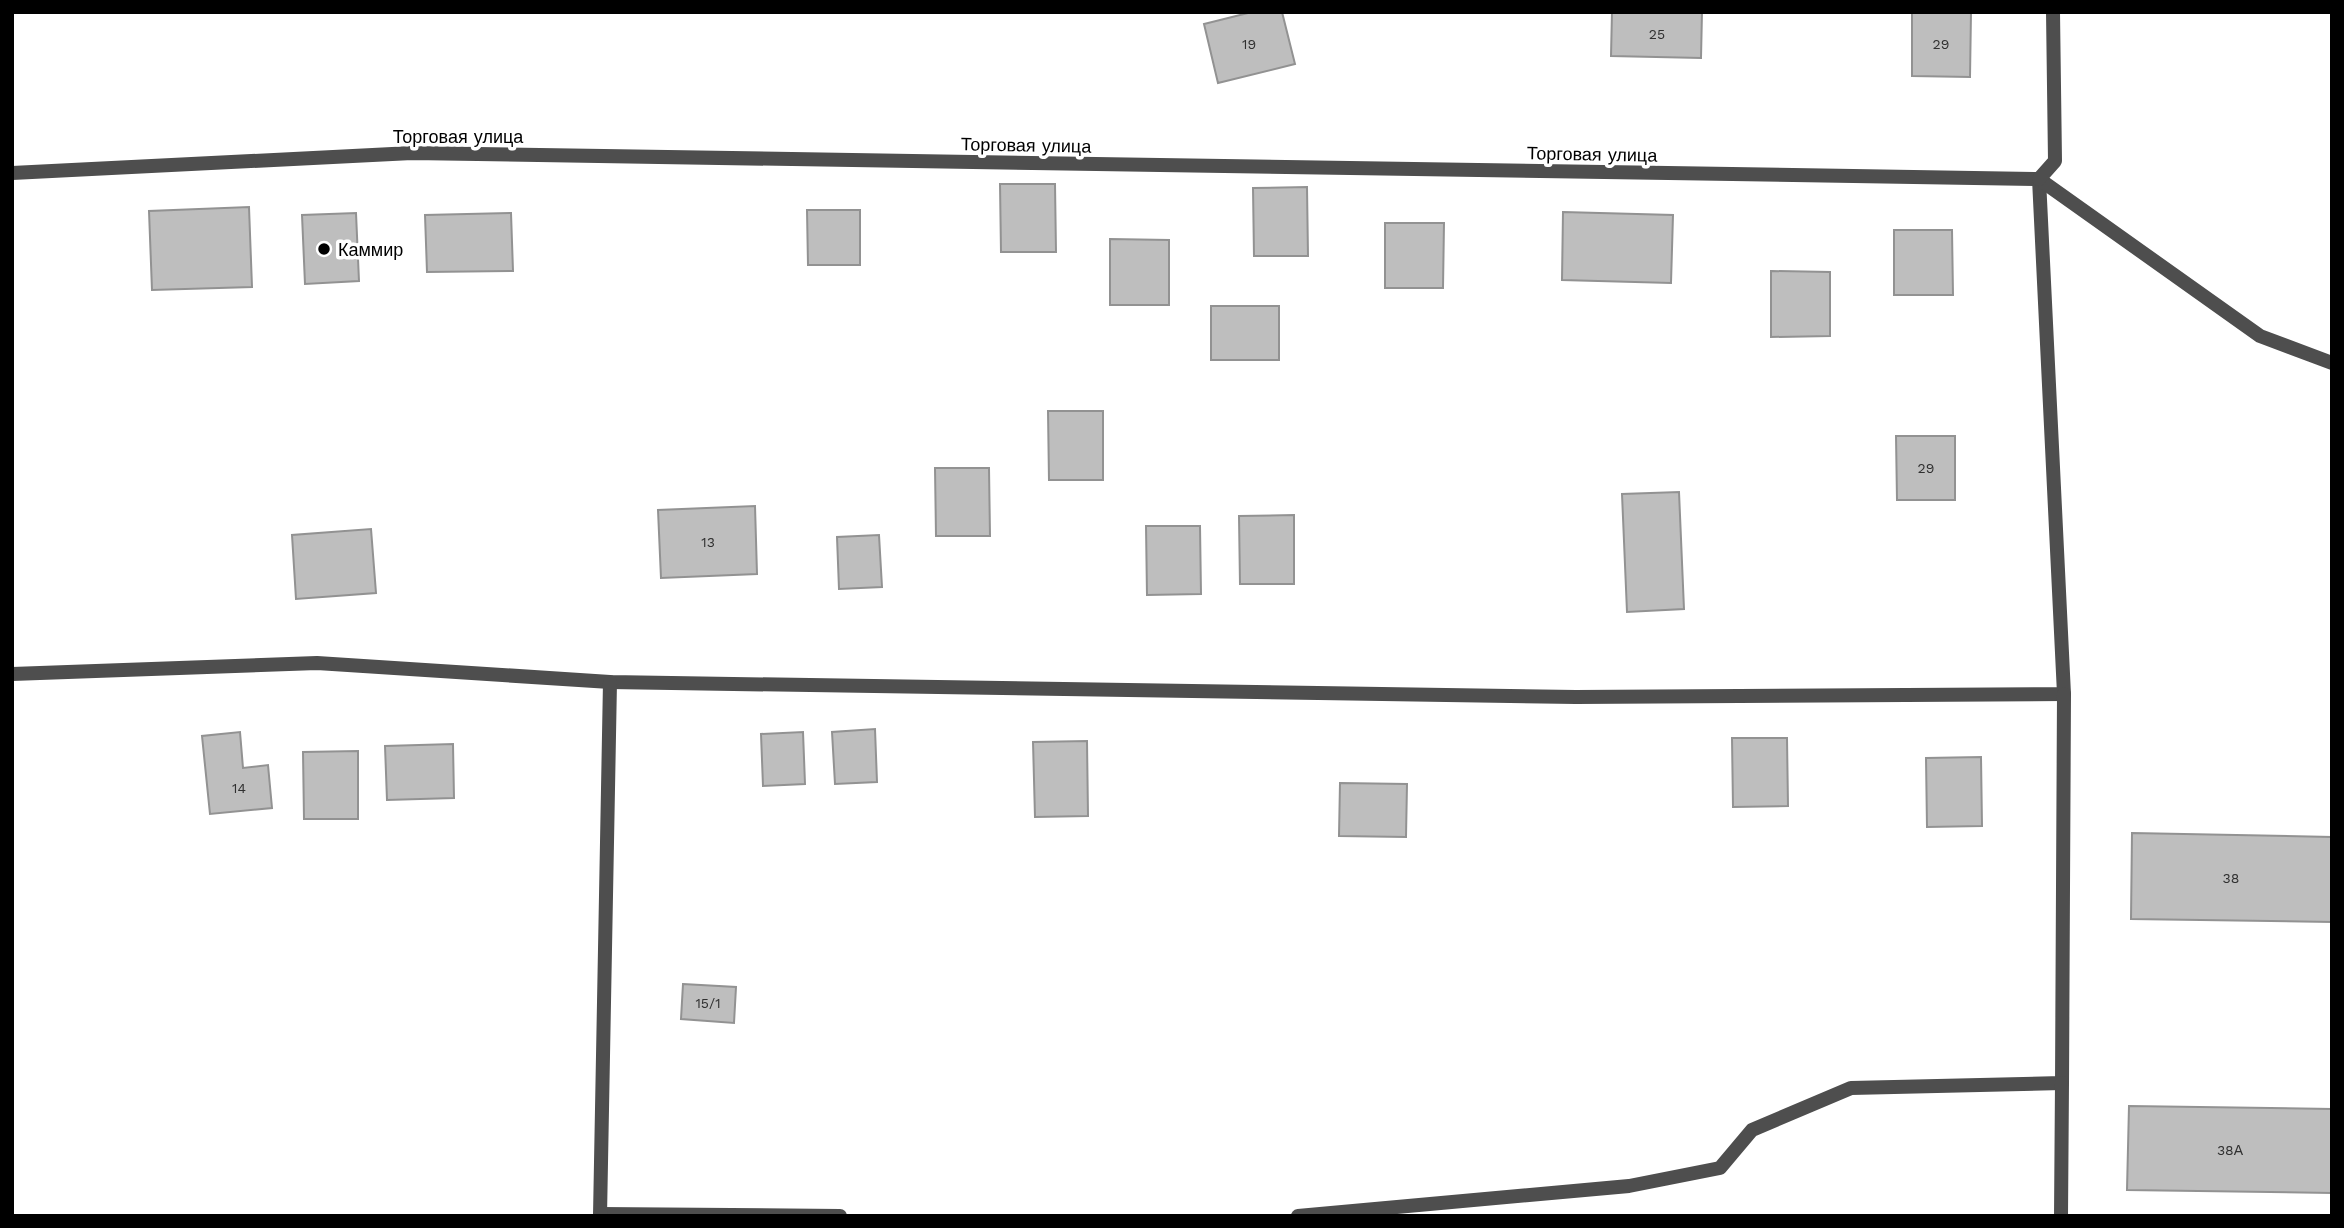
<svg xmlns="http://www.w3.org/2000/svg" width="2344" height="1228" font-family="'Work Sans',sans-serif">
<style>
.building{fill:#bebebe;stroke:#929292;stroke-width:2}
.lines{fill:none;stroke-linecap:round;stroke-linejoin:round}
.lane{stroke:#4e4e4e;stroke-width:14}
.street{stroke:#4e4e4e;stroke-width:14}
.poi-dot{fill:#000;stroke:#fff;stroke-width:2.5}
.labels{text-anchor:middle;dominant-baseline:central;stroke-width:7;stroke-linejoin:round;paint-order:stroke}
.number-label{font-size:14px;fill:#303030}
.street-label{font-size:18px;fill:#000;stroke:#fff}
.poi-label{font-size:18px;fill:#000;stroke:#fff;text-anchor:start}
</style>
<rect width="100%" height="100%" fill="#fff"/>
<!-- building -->
<g class="building">
<polygon points="1252,12 1282,12 1295,64 1218,83 1204,24"/>
<polygon points="1612,12 1702,12 1701,58 1611,56"/>
<polygon points="1912,12 1971,12 1970,77 1912,76"/>
<polygon points="1000,184 1055,184 1056,252 1001,252"/>
<polygon points="1307,187 1308,256 1254,256 1253,188"/>
<polygon points="249,207 252,287 152,290 149,211"/>
<polygon points="807,210 860,210 860,265 808,265"/>
<polygon points="1563,212 1673,215 1671,283 1562,280"/>
<polygon points="356,213 359,281 305,284 302,215"/>
<polygon points="511,213 513,271 427,272 425,215"/>
<polygon points="1385,223 1444,223 1443,288 1385,288"/>
<polygon points="1894,230 1952,230 1953,295 1894,295"/>
<polygon points="1110,239 1169,240 1169,305 1110,305"/>
<polygon points="1771,271 1830,272 1830,336 1771,337"/>
<rect x="1211" y="306" width="68" height="54"/>
<polygon points="1048,411 1103,411 1103,480 1049,480"/>
<polygon points="1896,436 1955,436 1955,500 1897,500"/>
<polygon points="935,468 989,468 990,536 936,536"/>
<polygon points="1679,492 1684,609 1627,612 1622,494"/>
<polygon points="755,506 757,574 661,578 658,510"/>
<polygon points="1294,515 1294,584 1240,584 1239,516"/>
<polygon points="1146,526 1200,526 1201,594 1147,595"/>
<polygon points="371,529 376,593 296,599 292,535"/>
<polygon points="879,535 882,587 839,589 837,537"/>
<polygon points="875,729 877,782 835,784 832,732"/>
<polygon points="240,732 243,768 268,765 272,808 210,814 202,736"/>
<polygon points="803,732 805,784 763,786 761,734"/>
<polygon points="1732,738 1787,738 1788,806 1733,807"/>
<polygon points="1087,741 1088,816 1035,817 1033,742"/>
<polygon points="453,744 454,798 387,800 385,746"/>
<polygon points="358,751 358,819 304,819 303,752"/>
<polygon points="1981,757 1982,826 1927,827 1926,758"/>
<polygon points="1340,783 1407,784 1406,837 1339,836"/>
<polygon points="2132,833 2332,837 2332,922 2131,919"/>
<polygon points="683,984 736,987 734,1023 681,1019"/>
<polygon points="2129,1106 2332,1109 2332,1193 2127,1190"/>
</g>
<g class="lines">
<!-- lane -->
<g class="lane">
<polyline points="12,674 317,663 610,682 1576,697 2064,694 2039,179"/>
<polyline points="600,1214 840,1216"/>
<polyline points="1298,1216 1629,1186 1720,1168 1752,1130 1851,1088 2062,1083 2064,694"/>
<polyline points="2061,1216 2062,1083"/>
</g>
<!-- street -->
<g class="street">
<polyline points="12,173 412,153 2039,179"/>
<polyline points="2039,179 2260,336 2332,363"/>
<polyline points="2039,179 2055,161 2053,12"/>
<polyline points="600,1216 610,682"/>
</g>
</g>
<!-- markers -->
<circle class="poi-dot" cx="324" cy="249" r="7"/>
<g class="labels">
<!-- number labels -->
<g class="number-label">
<text x="1657" y="34">25</text>
<text x="1249" y="44">19</text>
<text x="1941" y="44">29</text>
<text x="1926" y="468">29</text>
<text x="708" y="542">13</text>
<text x="239" y="788">14</text>
<text x="2231" y="878">38</text>
<text x="708" y="1003">15/1</text>
<text x="2230" y="1150">38А</text>
</g>
<!-- street labels -->
<g class="street-label">
<text x="458" y="136">Торговая улица</text>
<text transform="translate(1026 145) rotate(1)">Торговая улица</text>
<text transform="translate(1592 154) rotate(1)">Торговая улица</text>
</g>
<!-- poi labels -->
<g class="poi-label">
<text x="338" y="249">Каммир</text>
</g>
</g>
<!-- border -->
<rect width="2344" height="1228" fill="none" stroke="#000000" stroke-width="28"/>
</svg>
